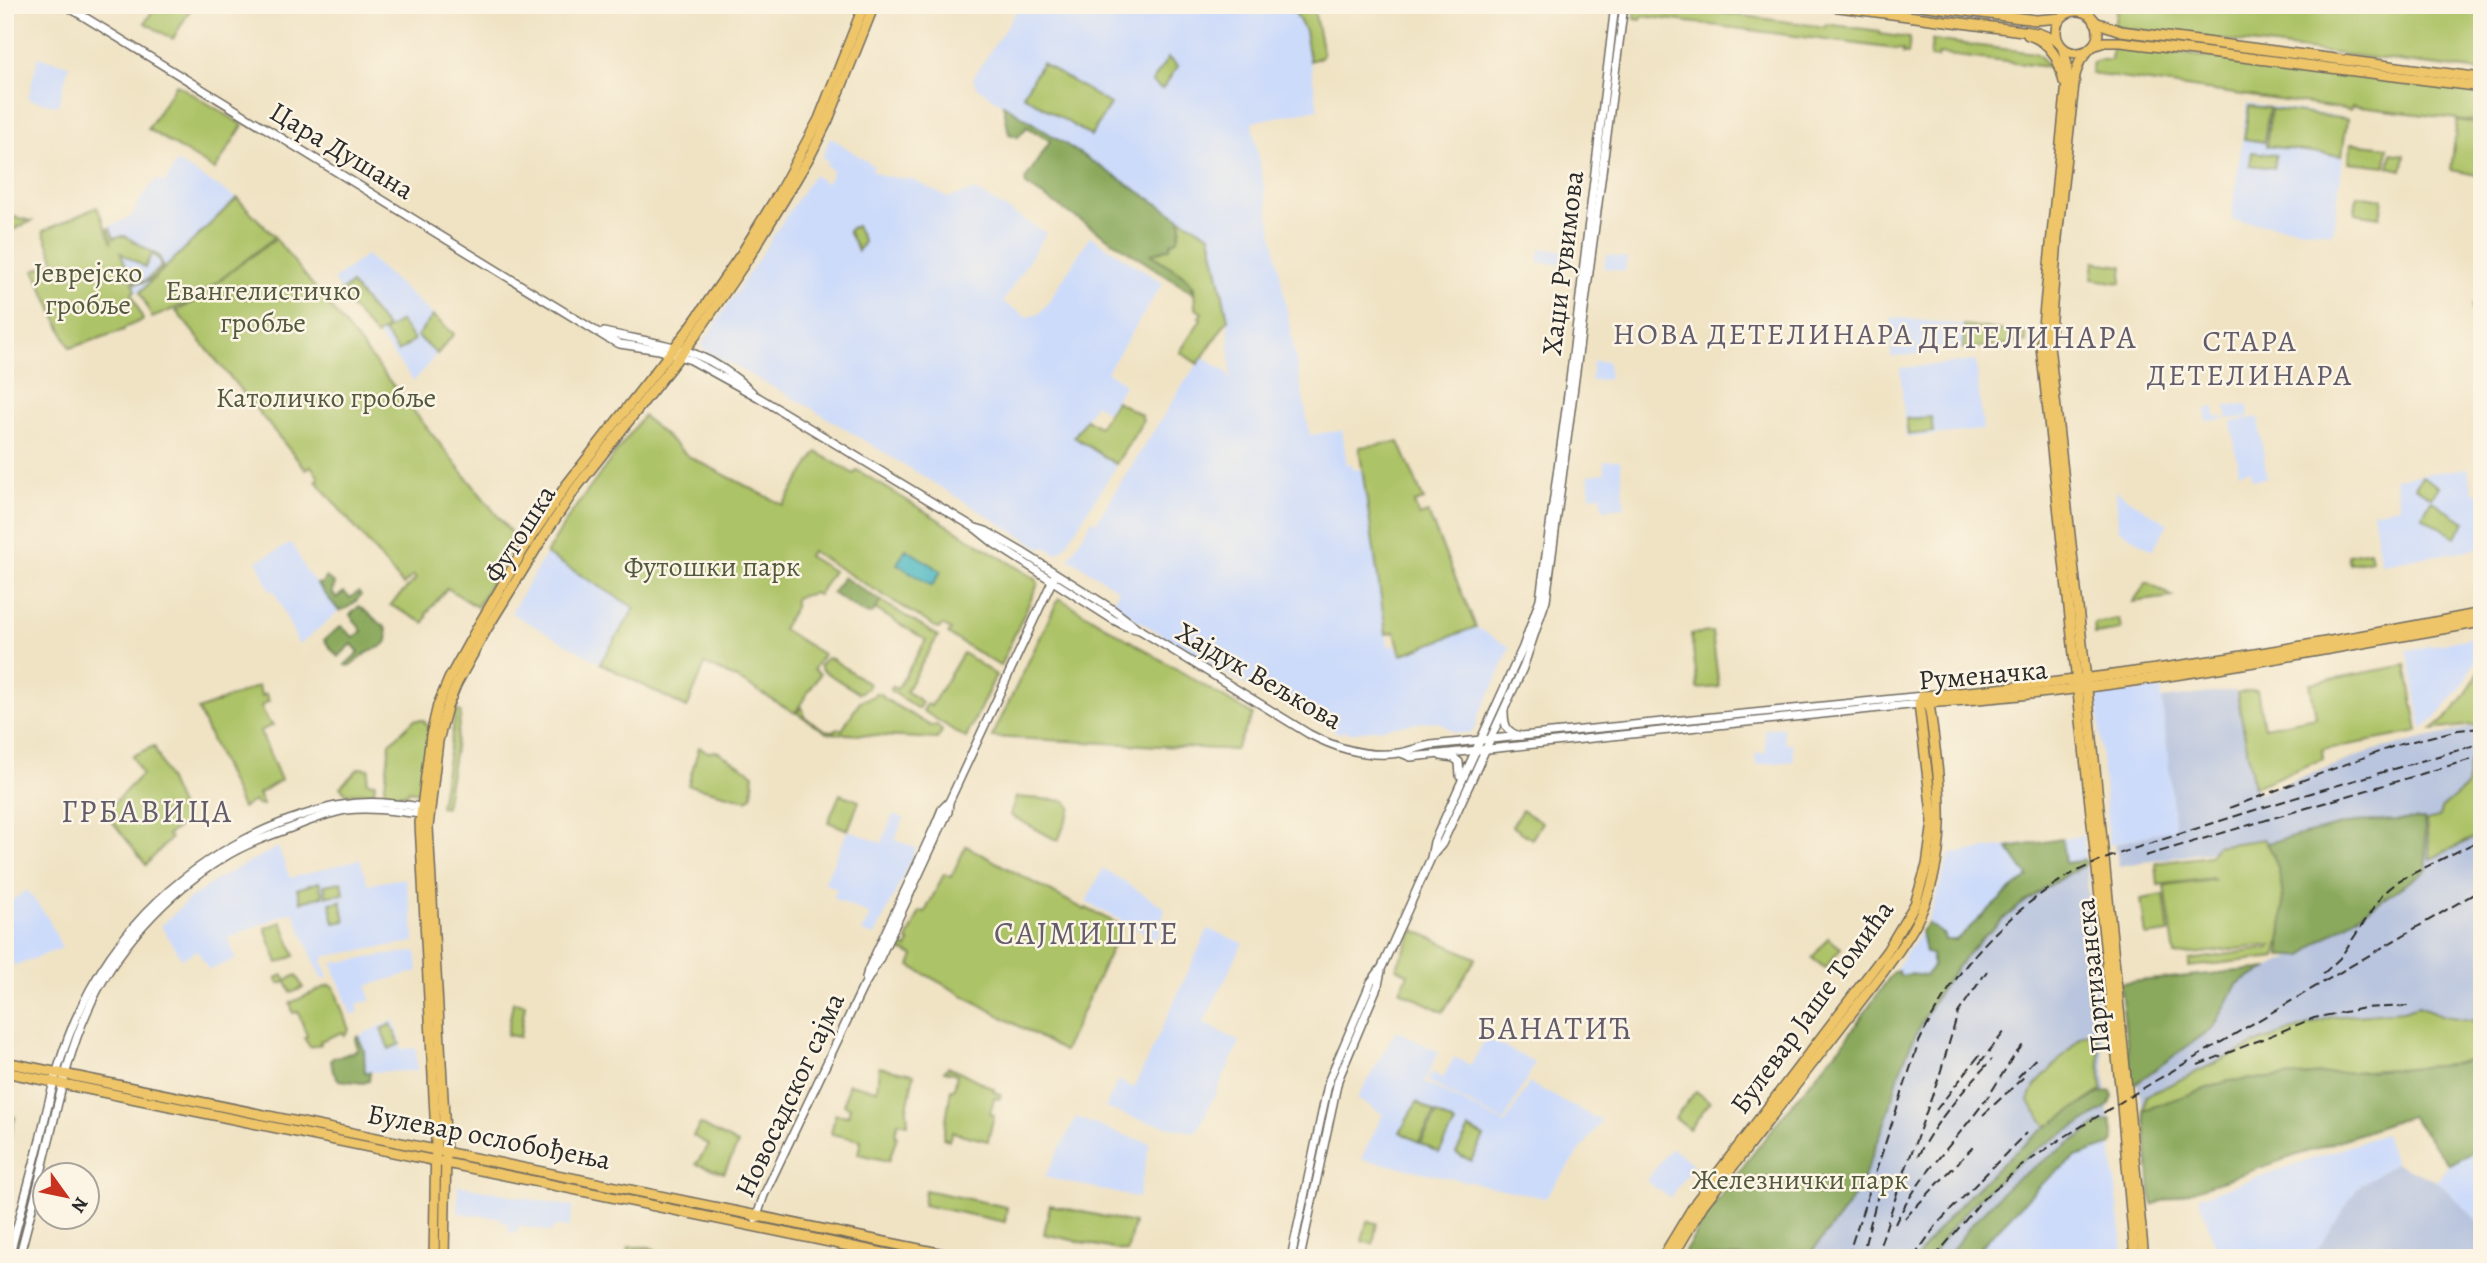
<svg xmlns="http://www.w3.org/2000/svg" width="2487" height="1263" font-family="Alegreya,serif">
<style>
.built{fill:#cddbfa}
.industrial{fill:#b9c5de}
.green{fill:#adc367;stroke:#6c7749;stroke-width:2;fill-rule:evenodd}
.forest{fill:#8aa95c;stroke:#5a6a44;stroke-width:2}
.water{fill:#48b7c1;stroke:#3a7176;stroke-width:2}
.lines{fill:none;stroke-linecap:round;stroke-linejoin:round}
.minor-casing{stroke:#706b61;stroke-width:10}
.major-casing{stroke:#706b61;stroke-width:12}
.minor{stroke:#fff;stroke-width:7}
.major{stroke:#eec569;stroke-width:9}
.rail{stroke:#2b2b2b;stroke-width:2;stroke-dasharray:10 5;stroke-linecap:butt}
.labels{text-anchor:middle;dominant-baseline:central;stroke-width:5;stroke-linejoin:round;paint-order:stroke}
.street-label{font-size:28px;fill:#2b2b2b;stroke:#fcf5e5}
.park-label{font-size:28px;fill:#52593d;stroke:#fcf5e5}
.neighbourhood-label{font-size:30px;letter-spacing:2px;fill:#625c6b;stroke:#fcf5e5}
.quarter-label{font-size:32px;letter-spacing:2px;fill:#625c6b;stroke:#fcf5e5}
</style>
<rect width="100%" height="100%" fill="#fcf5e5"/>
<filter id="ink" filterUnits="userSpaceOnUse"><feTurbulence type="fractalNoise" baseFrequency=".0143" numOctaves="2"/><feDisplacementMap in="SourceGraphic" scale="14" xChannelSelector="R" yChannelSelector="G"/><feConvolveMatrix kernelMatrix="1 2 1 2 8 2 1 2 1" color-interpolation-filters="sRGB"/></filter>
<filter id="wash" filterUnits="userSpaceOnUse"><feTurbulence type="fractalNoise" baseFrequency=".00686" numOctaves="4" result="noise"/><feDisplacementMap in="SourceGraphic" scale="28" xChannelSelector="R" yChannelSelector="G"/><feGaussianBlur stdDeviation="1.57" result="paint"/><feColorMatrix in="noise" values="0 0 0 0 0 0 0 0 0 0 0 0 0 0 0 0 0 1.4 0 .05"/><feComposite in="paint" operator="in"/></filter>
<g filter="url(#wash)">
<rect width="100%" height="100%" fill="#f0e3c4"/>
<!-- built -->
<g class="built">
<polygon points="1020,5 1291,5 1305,31 1318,109 1252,122 1310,435 1342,430 1347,465 1352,463 1353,470 1361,469 1388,646 1395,645 1402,655 1476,627 1510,647 1494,686 1478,716 1476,727 1470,733 1455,733 1441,723 1432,721 1349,733 1343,730 1340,734 1254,681 1249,687 1111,604 1119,590 1069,558 1092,520 1096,522 1184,383 1203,357 1227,372 1231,381 1228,319 1210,235 1159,206 976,87 973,78"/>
<polygon points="38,57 69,65 58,106 28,99"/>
<polygon points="2247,103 2348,118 2333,233 2231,220"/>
<polygon points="830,137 874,166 872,170 882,176 912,179 948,198 975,190 1046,233 1003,302 1027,317 1039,314 1049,301 1090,236 1163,283 1107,372 1125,384 1107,412 1095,404 1074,437 1117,465 1064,548 1056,554 1045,546 1042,549 811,408 703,349 702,345 813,175 826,183 831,176 832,170 826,165 828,162 822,158"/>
<polygon points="177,162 237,198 140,292 132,293 106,228 132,216 137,204 156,179 165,183"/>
<polygon points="1540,248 1573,252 1571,266 1538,262"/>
<polygon points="366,255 454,334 414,381 333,280"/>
<polygon points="1606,255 1627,258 1625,271 1604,268"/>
<polygon points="1891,317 1964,325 1963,349 1891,357"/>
<polygon points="1608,361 1609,379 1591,381 1593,362"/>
<polygon points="1976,361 1983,430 1906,438 1900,368"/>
<polygon points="2248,405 2249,417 2207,421 2206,408 2215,407 2216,417 2222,416 2223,419 2227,418 2226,406"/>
<polygon points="2258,417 2267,478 2252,480 2250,470 2239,472 2231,422"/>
<polygon points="1620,460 1625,507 1603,509 1601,495 1590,496 1588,475 1605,473 1604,461"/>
<polygon points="2468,468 2473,493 2482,492 2482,548 2381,564 2372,512 2399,507 2395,478"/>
<polygon points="2116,491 2168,524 2152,550 2118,529"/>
<polygon points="292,543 306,571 339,611 299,645 274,590 270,591 257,561"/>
<polygon points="546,554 635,608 600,663 511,613"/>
<polygon points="2476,637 2479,652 2463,685 2436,717 2422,730 2407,650"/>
<polygon points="2161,688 2175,828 2109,845 2097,696"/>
<polygon points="1783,727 1785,743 1792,743 1794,761 1756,765 1755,754 1766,752 1764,729"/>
<polygon points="893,814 904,818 895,840 916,848 875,936 862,932 870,915 833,898 837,889 824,883 848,830 882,843"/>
<polygon points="2083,836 2085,860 2065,863 2007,893 1956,940 1945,940 1944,935 1928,923 1950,854"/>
<polygon points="278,847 290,878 360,859 368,884 405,878 413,921 414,942 326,956 322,961 328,977 322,980 293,911 228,938 236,959 209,970 197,950 182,959 161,926 188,900 219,878"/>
<polygon points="1103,868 1165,908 1158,940 1086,902"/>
<polygon points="27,890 48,918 62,948 14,966 5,939 5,905"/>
<polygon points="1208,929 1243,943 1204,1023 1240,1042 1199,1128 1193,1132 1137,1119 1105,1108 1118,1080 1134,1088"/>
<polygon points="1921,931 1925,953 1931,954 1933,965 1925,976 1910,974 1899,976 1899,971 1894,972"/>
<polygon points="416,951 418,971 367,986 371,1000 357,1004 359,1012 351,1015 332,963"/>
<polygon points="394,1020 402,1043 400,1044 402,1049 416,1048 417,1071 365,1072 364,1050 358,1036"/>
<polygon points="1396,1030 1439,1052 1424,1082 1505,1124 1529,1083 1602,1121 1545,1198 1361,1159 1383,1114 1357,1099"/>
<polygon points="1486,1037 1535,1063 1504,1122 1427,1081 1432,1072 1443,1078 1454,1057 1471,1065"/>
<polygon points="1076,1117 1117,1133 1150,1143 1138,1198 1045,1177"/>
<polygon points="2385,1134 2395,1163 2358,1187 2312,1258 2219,1258 2199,1197"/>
<polygon points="2111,1145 2124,1258 1970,1258 2040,1185 2076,1157"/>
<polygon points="1671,1148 1694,1165 1670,1198 1646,1181"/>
<polygon points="2482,1148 2482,1225 2437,1181 2449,1164"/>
<polygon points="458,1185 573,1207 569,1228 554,1226 552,1232 519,1226 517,1233 508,1232 508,1223 501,1222 501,1218 458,1213"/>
</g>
<!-- industrial -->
<g class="industrial">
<polygon points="2235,690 2257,794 2375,750 2482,725 2482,1056 2228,1081 2144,1110 2137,1084 2214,1027 2237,984 2313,946 2424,819 2354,822 2267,843 2119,866 2115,844 2175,828 2162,699"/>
<polygon points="2086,864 2111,1145 2075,1157 2040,1185 1970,1258 1808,1258 1854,1196 1877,1148 1900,1070 1921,1022 1943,984 1976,944 2012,910 2054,881"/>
<polygon points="2395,1163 2437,1181 2482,1225 2482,1258 2312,1258 2358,1187"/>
</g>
<!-- green -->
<g class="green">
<polygon points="156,5 186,5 191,8 173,39 145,23"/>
<polygon points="1291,5 1313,5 1323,53 1322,57 1310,61 1305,31"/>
<polygon points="1542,5 1604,5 1603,13"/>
<polygon points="1636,5 1665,5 1825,27 1826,24 1879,31 1879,34 1910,38 1908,54 1903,54 1903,50 1642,16 1641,20 1634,19"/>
<polygon points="2101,5 2482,5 2482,71 2114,27 2117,8"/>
<polygon points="1932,40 2035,53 2041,57 2048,67 1939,54 1938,58 1930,57"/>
<polygon points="2113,46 2482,88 2482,122 2352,106 2351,110 2091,74 2093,62 2098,60 2111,60"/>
<polygon points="1168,58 1178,66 1162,89 1152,82"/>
<polygon points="1042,63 1110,104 1091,136 1023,95"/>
<polygon points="176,84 243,125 215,170 148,129"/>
<polygon points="2249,106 2269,108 2264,142 2244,139"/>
<polygon points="2271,109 2347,119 2342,156 2266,146"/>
<polygon points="2457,120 2481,124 2482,176 2451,170"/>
<polygon points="2351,143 2388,147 2386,166 2349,162"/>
<polygon points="2252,152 2276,155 2274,168 2250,165"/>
<polygon points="2392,153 2405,155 2402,170 2389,167"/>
<polygon points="2357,195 2383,199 2380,217 2355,213"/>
<polygon points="237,198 275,237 193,301 152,318 140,292"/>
<path d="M97,207L112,243L108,229L110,228L114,238L119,236H125L159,256L163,267C157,278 145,285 133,283L135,291L132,293L143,320L124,328V330L70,348L34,270L55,262L43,231ZM121,253L145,267L152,254L160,260V268L145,281H134L130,278Z"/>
<polygon points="5,215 32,221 8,232"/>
<path d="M1180,218L1210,235L1228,319L1198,364L1180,352L1201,319L1199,317L1202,313L1195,308L1194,286L1151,254C1169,249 1172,241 1181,226Z"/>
<polygon points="856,226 864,242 858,251 848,231 851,228"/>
<polygon points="276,239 516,539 477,607 447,588 426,614 427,617 424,623 390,605 416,579 413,576 403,585 316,481 319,478 311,466 306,470 176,311 194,302 238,266"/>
<polygon points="2094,262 2123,266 2121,283 2092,279"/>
<polygon points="351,284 387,328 376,336 339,293"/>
<polygon points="2472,305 2482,306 2482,383"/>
<polygon points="433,316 454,334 437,354 417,336"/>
<polygon points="400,321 414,340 398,352 384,332"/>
<polygon points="1964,325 2026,334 2026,342 1963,349"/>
<polygon points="1116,401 1141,415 1143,421 1116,464 1074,437 1086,419 1099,427"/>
<polygon points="643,416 688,456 783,505 817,452 854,474 857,470 1036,579 1038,584 1000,666 948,634 951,630 942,625 939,629 811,551 808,556 833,571 818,595 813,593 795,598 795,607 782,629 823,654 814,669 820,674 795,713 739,680 705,664 687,708 600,663 635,608 546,554 570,515"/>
<polygon points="1931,417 1933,432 1908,435 1906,419"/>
<polygon points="1399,442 1424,500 1414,503 1419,516 1428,513 1476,627 1401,655 1395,632 1386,634 1385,626 1359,447"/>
<polygon points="2422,476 2439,487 2431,497 2415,487"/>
<polygon points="2431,500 2465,522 2455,537 2422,516"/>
<polygon points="2370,551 2372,560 2350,564 2348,555"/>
<polygon points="2147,582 2173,597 2133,602"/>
<polygon points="1059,598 1253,715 1235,750 992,737"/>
<polygon points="881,601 938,636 906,691 922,702 918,709 890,690 892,686 897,689 926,640 875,609"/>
<polygon points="2119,619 2121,630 2095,634 2094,623"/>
<polygon points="1712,632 1719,687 1698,689 1691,634"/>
<polygon points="963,653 996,675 966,738 923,711 927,704 931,706"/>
<polygon points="826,658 832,659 869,684 868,688 859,693 822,670 820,665"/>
<polygon points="2406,665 2418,732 2322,750 2323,759 2254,787 2237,693 2257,690 2264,727 2316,717 2310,683"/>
<path d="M2482,666V724L2431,730C2455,715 2469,690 2482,666Z"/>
<polygon points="258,686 262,696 266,694 269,701 261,706 267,720 273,725 260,731 281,780 258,794 263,805 257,805 254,801 242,808 198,710"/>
<polygon points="875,693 881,694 885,699 931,726 937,725 942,731 937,739 827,733 797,713 801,707 803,709 805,717 825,730 833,731 838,728 842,730 860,701 874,696"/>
<polygon points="456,709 461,713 445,807 440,806"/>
<polygon points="414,720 423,720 427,725 429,733 421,793 409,790 407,794 384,793 390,743"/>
<polygon points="154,746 187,822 167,835 171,838 146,865 105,812 142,774 132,756"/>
<polygon points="699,747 708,752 717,751 754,774 752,796 747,800 688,785"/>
<polygon points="2482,758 2482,834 2430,859 2426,821 2439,818 2441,809 2466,787 2470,761"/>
<polygon points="359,768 369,769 367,782 375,783 374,792 347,794 340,787"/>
<polygon points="840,794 859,801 848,830 828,822"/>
<polygon points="1016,797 1066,801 1071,808 1058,841 1010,815"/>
<polygon points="1522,810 1542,822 1532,839 1512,826"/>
<path d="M2264,839C2267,845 2273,851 2276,858C2288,887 2284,930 2276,957L2189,967V960L2270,948L2272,945L2175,956L2165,886L2214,880L2212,878L2158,885L2156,863L2210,856L2216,846Z"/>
<polygon points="966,846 1085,910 1086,908 1122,926 1064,1051 910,966 914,956 894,947 896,943 907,948 910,942 907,940 920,911 925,912 944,874 951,877"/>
<polygon points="319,882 323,896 301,902 297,889"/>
<polygon points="342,882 344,894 326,896 324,885"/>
<polygon points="2164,895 2169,933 2146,936 2141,899"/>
<polygon points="341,901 345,921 334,923 330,903"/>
<polygon points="282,922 295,956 278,963 265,928"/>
<polygon points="1414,930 1476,958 1443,1012 1400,991 1408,974 1396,968"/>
<polygon points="1828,938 1841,948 1825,968 1812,958"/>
<polygon points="283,975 286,980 297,975 303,988 291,993 286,982 279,984 276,978"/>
<polygon points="329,985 334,987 349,1030 344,1036 343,1032 320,1041 321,1044 310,1047 304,1038 307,1036 298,1012 293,1013 290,1003"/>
<polygon points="513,1002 525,1004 520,1037 507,1035"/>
<polygon points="2418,1006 2444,1016 2482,1022 2482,1056 2450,1065 2228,1081 2144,1110 2146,1096 2264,1040 2332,1017 2403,1011"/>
<polygon points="391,1024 400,1044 389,1049 381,1029"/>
<polygon points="2094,1032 2098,1041 2102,1090 2050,1125 2046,1125 2028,1101 2035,1086 2083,1035"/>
<polygon points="879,1067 914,1074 907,1109 908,1124 898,1122 895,1135 897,1136 889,1161 858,1154 861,1140 831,1134 835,1114 848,1116 850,1107 844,1105 848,1084 877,1090"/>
<polygon points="948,1067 956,1071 957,1070 994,1089 993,1091 1001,1095 999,1099 994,1098 990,1114 994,1115 988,1141 952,1132 949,1140 943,1138 951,1089 954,1089 957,1074 944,1071"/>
<polygon points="1696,1091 1710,1102 1689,1129 1675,1118"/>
<polygon points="1417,1102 1435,1113 1419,1142 1400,1132"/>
<polygon points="1437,1114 1455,1124 1439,1153 1421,1143"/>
<polygon points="700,1124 738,1144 724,1173 696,1164 709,1145 693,1136"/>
<polygon points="1469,1129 1484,1137 1471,1161 1456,1153"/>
<polygon points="925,1190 1007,1207 1005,1222 923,1205"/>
<polygon points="1050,1205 1134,1223 1127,1252 1044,1234"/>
<polygon points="1367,1221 1377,1223 1373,1244 1362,1241"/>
<polygon points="629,1247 649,1247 656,1250 654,1258 627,1258"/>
</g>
<!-- forest -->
<g class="forest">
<path d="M1003,104L1180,218L1181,226L1178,239L1171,243L1170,248L1152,254C1165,267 1194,274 1194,294L1026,185L1025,180L1050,141L1027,127L1018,137L1009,134Z"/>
<path d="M326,577L335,584L332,592L336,598L344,592L350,598L358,592L361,595C356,602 348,609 339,611L317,584L322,583Z"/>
<polygon points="843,577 881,601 872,614 864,613 832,593"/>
<path d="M359,606L385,627C393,646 381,646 369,652C362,655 355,662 349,666L345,665L359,652L352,644L338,657L324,640L341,626L354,638L362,631L350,615Z"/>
<path d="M2424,819L2427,870L2313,946L2304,956H2280C2283,917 2288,877 2267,843L2354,822Z"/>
<path d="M2062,839L2065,863L2085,860L2086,864C1994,913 1939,971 1901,1068C1897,1080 1894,1093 1891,1104C1881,1135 1870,1165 1855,1194C1843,1217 1822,1235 1808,1258L1682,1256L1712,1207L1782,1116L1845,1041L1888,979L1894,972L1899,971L1900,976L1910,974L1925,976L1933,966L1931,954L1925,953L1921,931L1928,923L1944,935L1945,940H1956L2007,893L2028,877L2008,848Z"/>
<polygon points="2269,968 2237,984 2214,1027 2132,1086 2120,983"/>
<polygon points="358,1036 364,1050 365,1072 370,1072 369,1081 363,1083 339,1080 333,1072 331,1060 334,1057 342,1056 358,1050 355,1039"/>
<polygon points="2482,1056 2482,1148 2449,1164 2411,1116 2152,1205 2144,1110 2228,1081 2450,1065"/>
<path d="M2111,1091L2113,1097L2110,1104C2083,1126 2050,1138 2023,1159C1989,1186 1953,1220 1931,1258H1917C1943,1218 1995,1168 2032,1138C2053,1121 2077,1108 2100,1093Z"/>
<polygon points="5,1115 15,1117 6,1154 5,1154"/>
<polygon points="2111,1120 2114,1140 2112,1145 2076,1157 2040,1185 1970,1258 1946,1258 1971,1225 2012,1182 2100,1123"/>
</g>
<!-- water -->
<polygon class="water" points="906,549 941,571 932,586 897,564"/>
</g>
<g filter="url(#ink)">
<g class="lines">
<!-- minor casing -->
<g class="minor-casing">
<g id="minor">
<polyline points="65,5 607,338 620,344 659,350 691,360 758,397 975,528 995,544 1112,619 1125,626 1140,630"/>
<path d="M604,332C665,346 703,345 752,392"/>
<path d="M976,528L986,531L1022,552L1112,609L1140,630L1309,734C1336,748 1368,758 1399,753C1410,751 1420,747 1431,745L1923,696"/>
<path d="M1504,712C1504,726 1507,733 1521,736"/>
<polyline points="1401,753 1411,757 1919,704"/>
<polyline points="1441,756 1454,758 1459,762 1460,776"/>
<polyline points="1432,856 1442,844 1523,668 1546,600 1624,5"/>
<polyline points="866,978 868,970 935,826 942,809 949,802 1054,577"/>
<polyline points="756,1219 764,1195 862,989 879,960 948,812 949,802"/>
<path d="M9,1258C19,1218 30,1179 40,1140C49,1100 58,1061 74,1023C115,927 189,858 286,821C325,807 352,799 394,804C404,805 416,805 425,809"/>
<path d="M19,1258C29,1220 39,1182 48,1144C59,1100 68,1054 87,1012C114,950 165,894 223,858C245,844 271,835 296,826C312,820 328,813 346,810C371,807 396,811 420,814L425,813"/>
<polyline points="1291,1258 1329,1080 1371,982 1382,967 1431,858 1434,842 1523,647 1540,599 1570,380 1615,5"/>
<polyline points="1300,1258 1338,1080 1378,985 1381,971"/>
</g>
</g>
<!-- major casing -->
<g class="major-casing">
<g id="major">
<polyline points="1823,5 2038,33 2058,41"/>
<polyline points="1920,5 2036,20 2061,18"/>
<circle cx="2077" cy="32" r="21"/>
<polyline points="2095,22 2121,31 2482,78"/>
<path d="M2028,35C2052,42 2059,60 2064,82"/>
<polyline points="2093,46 2104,42 2121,42 2482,87"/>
<polyline points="2091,47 2080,61 2075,75 2057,238 2049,345 2087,689 2144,1258"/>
<polyline points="2063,49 2067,64 2067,82 2041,346 2121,1094 2135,1258"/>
<path d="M1923,696C2111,680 2297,649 2482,613"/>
<path d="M1924,703C2112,692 2297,654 2482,622"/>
<polyline points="5,1062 963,1258"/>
<polyline points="5,1072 907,1258"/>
<polyline points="434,1258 436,1135 420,823 431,735 438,705 449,679 480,623 531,537 568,483 689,329 742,253 780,191 819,119 864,5"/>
<polyline points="444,1258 446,1152 428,827 438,741 447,707 457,683 486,630 545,534 576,488 696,335 749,257 785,198 811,154 828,120 874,5"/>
<polyline points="1662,1258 1696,1202 1887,951 1915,904 1927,865 1933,822 1919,704 1923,696"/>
<path d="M1672,1258L1703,1205L1883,972C1895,956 1907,940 1916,923C1953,852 1939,779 1929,703L1923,696"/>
</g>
</g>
<!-- minor -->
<use href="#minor" class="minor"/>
<!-- major -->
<use href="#major" class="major"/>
<!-- rail -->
<g class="rail">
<polyline points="2229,808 2397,745 2458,730 2482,728"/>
<polyline points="2145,856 2482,756"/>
<polyline points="2323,974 2340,958 2383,894 2400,880 2482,839"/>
<polyline points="1979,1064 2005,1031"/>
<polyline points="2198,1065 2314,1018 2364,1008 2408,1006"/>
<polyline points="2018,1077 2037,1057"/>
<polyline points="1936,1110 1982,1052"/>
<polyline points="1983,1115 2027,1074"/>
<path d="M1918,1156C1936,1120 1965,1089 1992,1059"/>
<polyline points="1905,1218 1973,1147"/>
<path d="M1895,1224C1919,1174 1959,1138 1990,1094C2001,1077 2010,1060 2023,1045"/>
<polyline points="1865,1244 1880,1187"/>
<path d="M1847,1258L1919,1042C1953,973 1992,927 2055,884C2093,859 2140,847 2183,833C2282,800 2382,773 2482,743"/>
<polyline points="1876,1258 1898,1190 1939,1077 1958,1013 1987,971"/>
<polyline points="1913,1258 1938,1223 2026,1133"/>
<polyline points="1934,1258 1983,1199 2020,1167 2061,1139 2155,1081 2482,889"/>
</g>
</g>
</g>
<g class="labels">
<!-- street labels -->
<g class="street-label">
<text transform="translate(342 151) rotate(31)">Цара Душана</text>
<text transform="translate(1563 263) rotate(-83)">Хаџи Рувимова</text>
<text transform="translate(520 534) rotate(-58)">Футошка</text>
<text transform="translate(1983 675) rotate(-5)">Руменачка</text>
<text transform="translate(1259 676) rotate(30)">Хајдук Вељкова</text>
<text transform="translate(2093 976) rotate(-96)">Партизанска</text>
<text transform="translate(1812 1007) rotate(-54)">Булевар Јаше Томића</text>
<text transform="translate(790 1095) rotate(-65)">Новосадског сајма</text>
<text transform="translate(489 1137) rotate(11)">Булевар ослобођења</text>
</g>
<!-- park labels -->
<g class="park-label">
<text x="88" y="273">Јеврејско<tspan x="88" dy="32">гробље</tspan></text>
<text x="263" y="291">Евангелистичко<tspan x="263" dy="32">гробље</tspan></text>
<text x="326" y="398">Католичко гробље</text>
<text x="712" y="567">Футошки парк</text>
<text x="1800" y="1180">Железнички парк</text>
</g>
<!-- neighbourhood labels -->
<g class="neighbourhood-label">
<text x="1763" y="334">НОВА ДЕТЕЛИНАРА</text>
<text x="2250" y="341">СТАРА<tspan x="2250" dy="34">ДЕТЕЛИНАРА</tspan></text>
</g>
<!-- quarter labels -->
<g class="quarter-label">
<text x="2028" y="337">ДЕТЕЛИНАРА</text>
<text x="147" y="811">ГРБАВИЦА</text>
<text x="1087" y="933">САЈМИШТЕ</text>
<text x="1555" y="1028">БАНАТИЋ</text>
</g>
</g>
<!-- margin -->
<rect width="2487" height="1263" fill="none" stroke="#fcf5e5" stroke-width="28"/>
<!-- north arrow -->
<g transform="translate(66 1196) rotate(123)"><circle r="33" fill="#fcf5e5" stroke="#a8a49b" stroke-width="2"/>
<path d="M0-5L12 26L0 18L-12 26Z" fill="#c8321e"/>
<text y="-10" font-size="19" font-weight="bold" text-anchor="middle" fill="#2b2b2b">N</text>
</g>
</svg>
